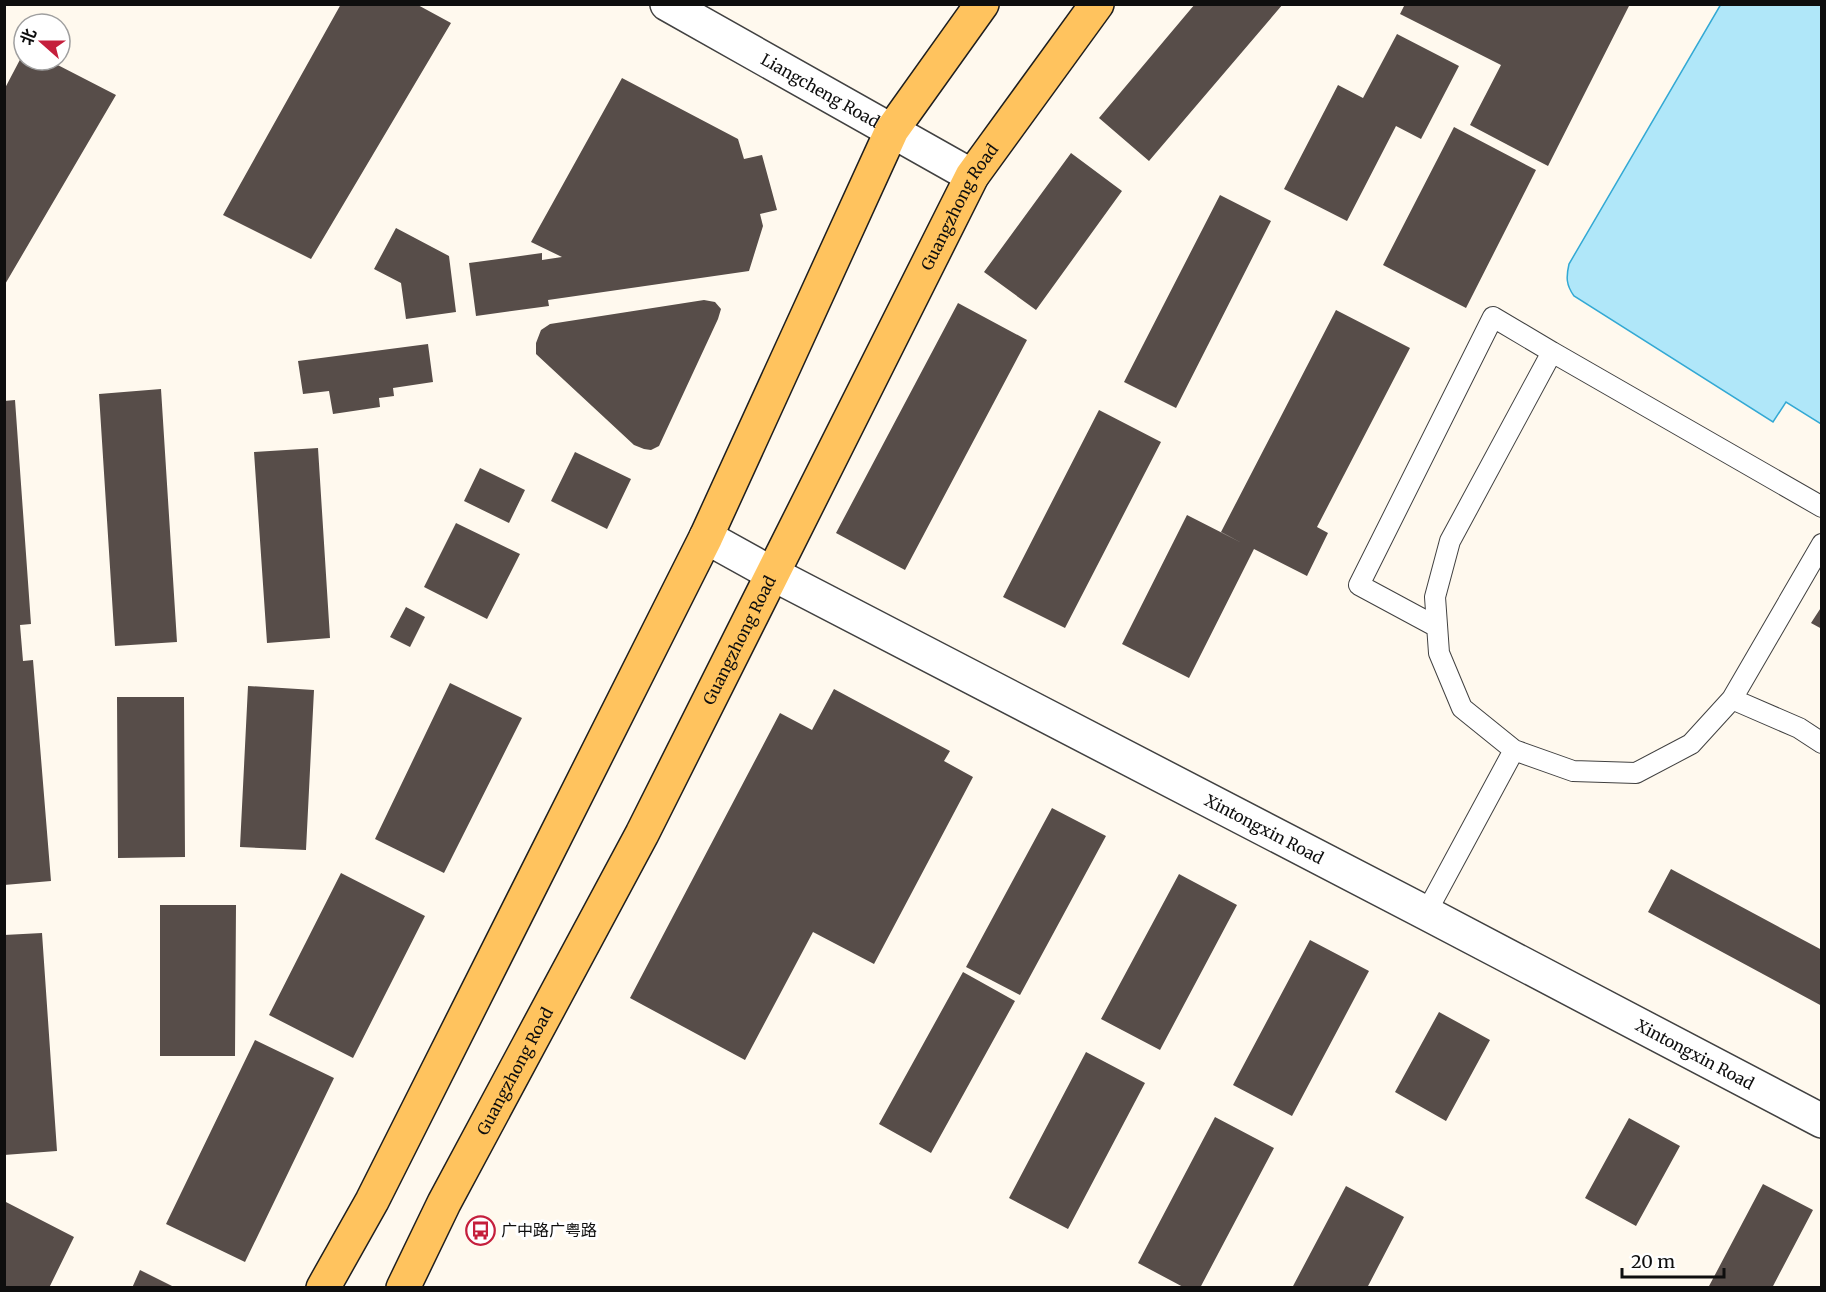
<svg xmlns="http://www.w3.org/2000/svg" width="1826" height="1292" font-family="Merriweather,'Noto Sans SC',serif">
<rect width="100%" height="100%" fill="#fff9ee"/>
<path fill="#b0e7f9" stroke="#33a9d4" stroke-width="1.5" d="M 1721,4 L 1821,5 L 1821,424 L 1786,402 L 1773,422 L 1574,296 C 1566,285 1566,277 1569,264 Z"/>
<path fill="#574d49" d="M 341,4 L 416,4 L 451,23 L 311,259 L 223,215 Z
M 1195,4 L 1283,4 L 1149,161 L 1099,118 Z
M 1405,4 L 1548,4 L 1551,6 L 1552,4 L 1630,4 L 1548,166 L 1470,125 L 1501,65 L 1400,14 Z
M 1397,34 L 1459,66 L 1421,139 L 1396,126 L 1347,221 L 1284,189 L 1338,85 L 1363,98 Z
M 24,52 L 24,60 L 48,60 L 116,95 L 4,286 L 4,90 Z
M 622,78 L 738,139 L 744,159 L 762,155 L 777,210 L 760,214 L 763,226 L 749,271 L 548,300 L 549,306 L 476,316 L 469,263 L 542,253 L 542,260 L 562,257 L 531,242 Z
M 1454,127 L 1536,170 L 1466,308 L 1383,265 Z
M 1071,153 L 1122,191 L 1036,310 L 984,272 Z
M 1220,195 L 1271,221 L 1176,408 L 1124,382 Z
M 396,228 L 449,256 L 456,312 L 406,319 L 401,283 L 374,269 Z
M 704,300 L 715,302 L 721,309 L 718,319 L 659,446 L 651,450 L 644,449 L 634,445 L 536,354 L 536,343 L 541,330 L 550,324 Z
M 958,303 L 1027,340 L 905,570 L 836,533 Z
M 1336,310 L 1410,348 L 1317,527 L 1328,533 L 1307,576 L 1254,549 L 1189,678 L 1122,644 L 1187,515 L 1242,543 L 1221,532 Z
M 428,344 L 433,382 L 393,388 L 394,396 L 379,398 L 380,407 L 333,414 L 329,391 L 303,394 L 298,361 Z
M 161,389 L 177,642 L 115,646 L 99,394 Z
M 15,400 L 31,624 L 20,625 L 23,661 L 33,660 L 51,881 L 4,885 L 4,401 Z
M 1099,410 L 1161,442 L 1065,628 L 1003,597 Z
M 318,448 L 330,638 L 267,643 L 254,452 Z
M 575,452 L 631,479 L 607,529 L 551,501 Z
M 480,468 L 525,490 L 509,523 L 464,501 Z
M 456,523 L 520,554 L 487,619 L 424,587 Z
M 1822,606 L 1822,629 L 1811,623 Z
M 406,607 L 425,617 L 410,647 L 390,637 Z
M 450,683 L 522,718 L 444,873 L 375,839 Z
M 248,686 L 314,690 L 306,850 L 240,847 Z
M 834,689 L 950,751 L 944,761 L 973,777 L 874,964 L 813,932 L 745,1060 L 630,998 L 780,713 L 812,730 Z
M 117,697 L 184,697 L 185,857 L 118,858 Z
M 1052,808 L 1106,836 L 1020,995 L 966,967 Z
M 1671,869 L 1822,950 L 1822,1006 L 1648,912 Z
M 341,873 L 425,916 L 353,1058 L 269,1015 Z
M 1179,874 L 1237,905 L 1160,1050 L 1101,1019 Z
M 160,905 L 236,905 L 235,1056 L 160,1056 Z
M 42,933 L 57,1151 L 4,1155 L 4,935 Z
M 1310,940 L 1369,971 L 1292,1116 L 1233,1085 Z
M 963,972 L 1015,1001 L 931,1153 L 879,1124 Z
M 1439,1012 L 1490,1040 L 1446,1121 L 1395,1092 Z
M 255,1040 L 334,1078 L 245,1262 L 166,1224 Z
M 1086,1052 L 1145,1083 L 1068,1229 L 1009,1198 Z
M 1215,1117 L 1274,1148 L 1200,1288 L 1185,1288 L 1138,1263 Z
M 1629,1118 L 1680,1146 L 1636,1226 L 1585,1198 Z
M 1763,1184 L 1813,1210 L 1772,1288 L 1708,1288 Z
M 1346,1186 L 1404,1217 L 1367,1288 L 1292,1288 Z
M 4,1201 L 74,1237 L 49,1288 L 4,1288 Z
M 140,1270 L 176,1288 L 132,1288 Z"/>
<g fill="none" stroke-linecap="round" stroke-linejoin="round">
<defs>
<path id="service" d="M 1822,507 L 1552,352 L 1450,541 L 1435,597 L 1439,653 L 1462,708 L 1514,750 L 1573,771 L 1636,773 L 1691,744 L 1732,699 L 1822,544
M 1437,627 L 1359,585 L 1493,317 L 1552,352
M 1732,699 L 1799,728 L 1822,743
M 1426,913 L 1514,750"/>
<g id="minor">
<path id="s1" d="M 706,537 L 771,573 L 1426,913 L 1822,1121"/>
</g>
<g id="tertiary">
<path id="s2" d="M 667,4 L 972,176"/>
</g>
<g id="primary">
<path d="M 323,1288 L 372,1201 L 706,537 L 892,130 L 982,4"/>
<path id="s3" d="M 403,1288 L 444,1203 L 642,834 L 972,176 L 1097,4"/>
</g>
</defs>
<use href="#service" stroke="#414141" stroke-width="22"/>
<use href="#minor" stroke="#414141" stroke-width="36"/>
<use href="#tertiary" stroke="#414141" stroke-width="36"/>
<use href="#primary" stroke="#1f1f1f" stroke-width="36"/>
<use href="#service" stroke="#fff" stroke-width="20"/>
<use href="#minor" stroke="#fff" stroke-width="33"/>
<use href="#tertiary" stroke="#fff" stroke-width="33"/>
<use href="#primary" stroke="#ffc35e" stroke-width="33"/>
</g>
<defs>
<symbol id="bus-ring" viewBox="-11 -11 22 22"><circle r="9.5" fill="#fff" stroke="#c51f3c" stroke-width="1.5"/><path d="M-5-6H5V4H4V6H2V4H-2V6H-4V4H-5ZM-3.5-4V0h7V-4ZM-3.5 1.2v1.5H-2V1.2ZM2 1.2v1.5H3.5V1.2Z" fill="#c51f3c"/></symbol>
</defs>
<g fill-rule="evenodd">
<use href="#bus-ring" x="464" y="1214" width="33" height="33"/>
</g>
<g text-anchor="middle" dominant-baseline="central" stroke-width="6" stroke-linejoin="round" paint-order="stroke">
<g font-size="16" fill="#0e0e0e" stroke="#fff">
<text stroke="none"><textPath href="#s2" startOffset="176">Liangcheng Road</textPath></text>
<text stroke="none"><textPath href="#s3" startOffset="1216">Guangzhong Road</textPath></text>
<text stroke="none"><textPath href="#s3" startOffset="730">Guangzhong Road</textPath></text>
<text stroke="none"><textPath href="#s1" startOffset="630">Xintongxin Road</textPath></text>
<text stroke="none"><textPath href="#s1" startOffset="1116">Xintongxin Road</textPath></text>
<text stroke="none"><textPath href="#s3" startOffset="244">Guangzhong Road</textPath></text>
</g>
<g font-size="16" fill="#0e0e0e" stroke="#fff" text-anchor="start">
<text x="501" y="1230">广中路广粤路</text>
</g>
</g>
<rect width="1826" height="1292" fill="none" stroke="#0e0e0e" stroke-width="12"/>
<g transform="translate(42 42) rotate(291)"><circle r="28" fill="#ffffff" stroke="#9f9f9f" stroke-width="1.5"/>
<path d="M0-4.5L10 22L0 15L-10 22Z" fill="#c51f3c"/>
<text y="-9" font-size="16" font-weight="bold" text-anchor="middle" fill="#0e0e0e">北</text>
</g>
<path d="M1622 1268v9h102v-9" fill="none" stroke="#0e0e0e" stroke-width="3"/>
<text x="1631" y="1268" font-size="18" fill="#0e0e0e" stroke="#ffffff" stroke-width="4.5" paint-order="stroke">20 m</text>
</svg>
